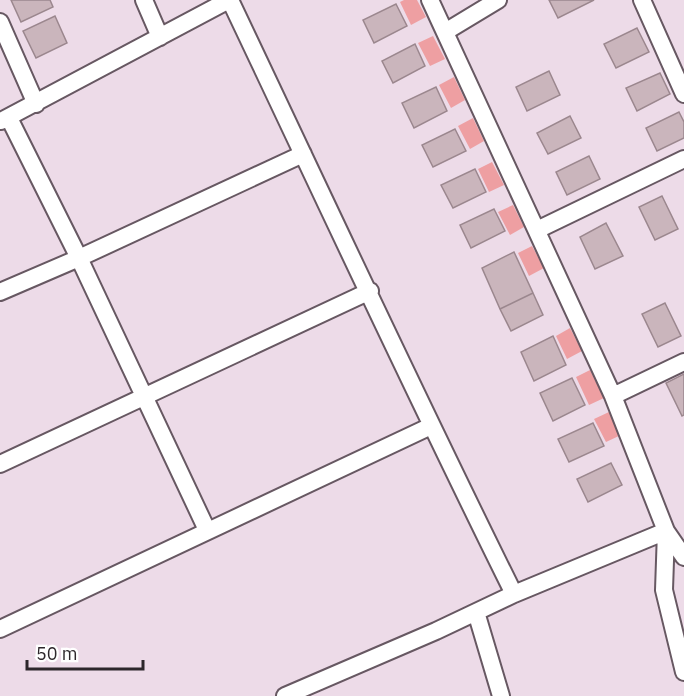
<svg xmlns="http://www.w3.org/2000/svg" width="684" height="696" font-family="'IBM Plex Sans',sans-serif">
<rect width="100%" height="100%" fill="#eddbe8"/>
<path fill="#ee9fa2" d="M 404,0 L 417,0 L 426,17 L 411,25 L 400,2 Z
M 433,36 L 445,59 L 430,66 L 418,43 Z
M 454,77 L 465,100 L 451,108 L 439,85 Z
M 473,118 L 484,141 L 470,149 L 458,126 Z
M 492,162 L 504,185 L 489,192 L 478,169 Z
M 513,205 L 524,227 L 510,235 L 498,212 Z
M 532,246 L 544,268 L 529,276 L 518,253 Z
M 570,328 L 582,351 L 567,359 L 556,336 Z
M 590,370 L 604,398 L 589,405 L 576,377 Z
M 609,412 L 621,435 L 606,442 L 594,419 Z"/>
<path fill="#cab5bc" stroke="#9b878e" stroke-width="1.5" d="M 11,0 L 50,0 L 53,7 L 21,22 Z
M 549,0 L 594,0 L 558,18 Z
M 396,4 L 407,26 L 374,43 L 363,20 Z
M 55,16 L 67,43 L 36,58 L 23,31 Z
M 637,28 L 649,52 L 616,68 L 604,44 Z
M 415,44 L 425,66 L 393,83 L 382,61 Z
M 549,71 L 560,95 L 527,111 L 516,87 Z
M 660,73 L 670,94 L 637,111 L 626,88 Z
M 436,87 L 447,111 L 414,128 L 402,103 Z
M 679,112 L 684,122 L 684,138 L 657,151 L 646,128 Z
M 570,116 L 581,138 L 548,154 L 537,133 Z
M 455,129 L 466,151 L 433,167 L 422,145 Z
M 589,156 L 600,179 L 567,195 L 556,172 Z
M 475,169 L 486,192 L 453,208 L 441,185 Z
M 662,196 L 678,229 L 655,240 L 639,207 Z
M 494,209 L 505,231 L 471,248 L 460,225 Z
M 606,223 L 623,256 L 595,269 L 580,237 Z
M 514,252 L 533,293 L 500,309 L 482,268 Z
M 533,293 L 543,315 L 511,331 L 500,309 Z
M 665,303 L 681,336 L 658,347 L 642,314 Z
M 553,336 L 566,365 L 534,381 L 521,352 Z
M 684,374 L 684,415 L 682,416 L 666,383 Z
M 572,378 L 585,405 L 553,421 L 540,393 Z
M 593,423 L 604,446 L 569,462 L 558,439 Z
M 611,463 L 622,485 L 588,502 L 577,479 Z"/>
<g fill="none" stroke-linecap="round" stroke-linejoin="round">
<defs>
<path id="street" d="M 144,0 L 160,37
M 230,0 C 324,198 416,397 514,594 L 666,531
M 430,0 L 613,396 L 666,531 L 684,557
M 642,0 L 684,94
M 0,22 L 36,104
M 445,32 L 498,0
M 9,118 L 79,258 L 207,530
M 1,121 L 229,0
M 537,230 L 684,159
M 0,292 L 79,258 L 303,154
M 613,396 L 684,362
M 0,464 L 370,291
M 666,531 L 664,590 L 684,672
M 476,612 L 501,696
M 0,629 L 431,426
M 285,696 L 436,631 L 514,594"/>
</defs>
<use href="#street" stroke="#675862" stroke-width="20"/>
<use href="#street" stroke="#fff" stroke-width="16"/>
</g>
<path d="M27 660v9h116v-9" fill="none" stroke="#2d272b" stroke-width="3"/>
<text x="36" y="660" font-size="18" fill="#2d272b" stroke="#ffffff" stroke-width="4.5" paint-order="stroke">50 m</text>
</svg>
